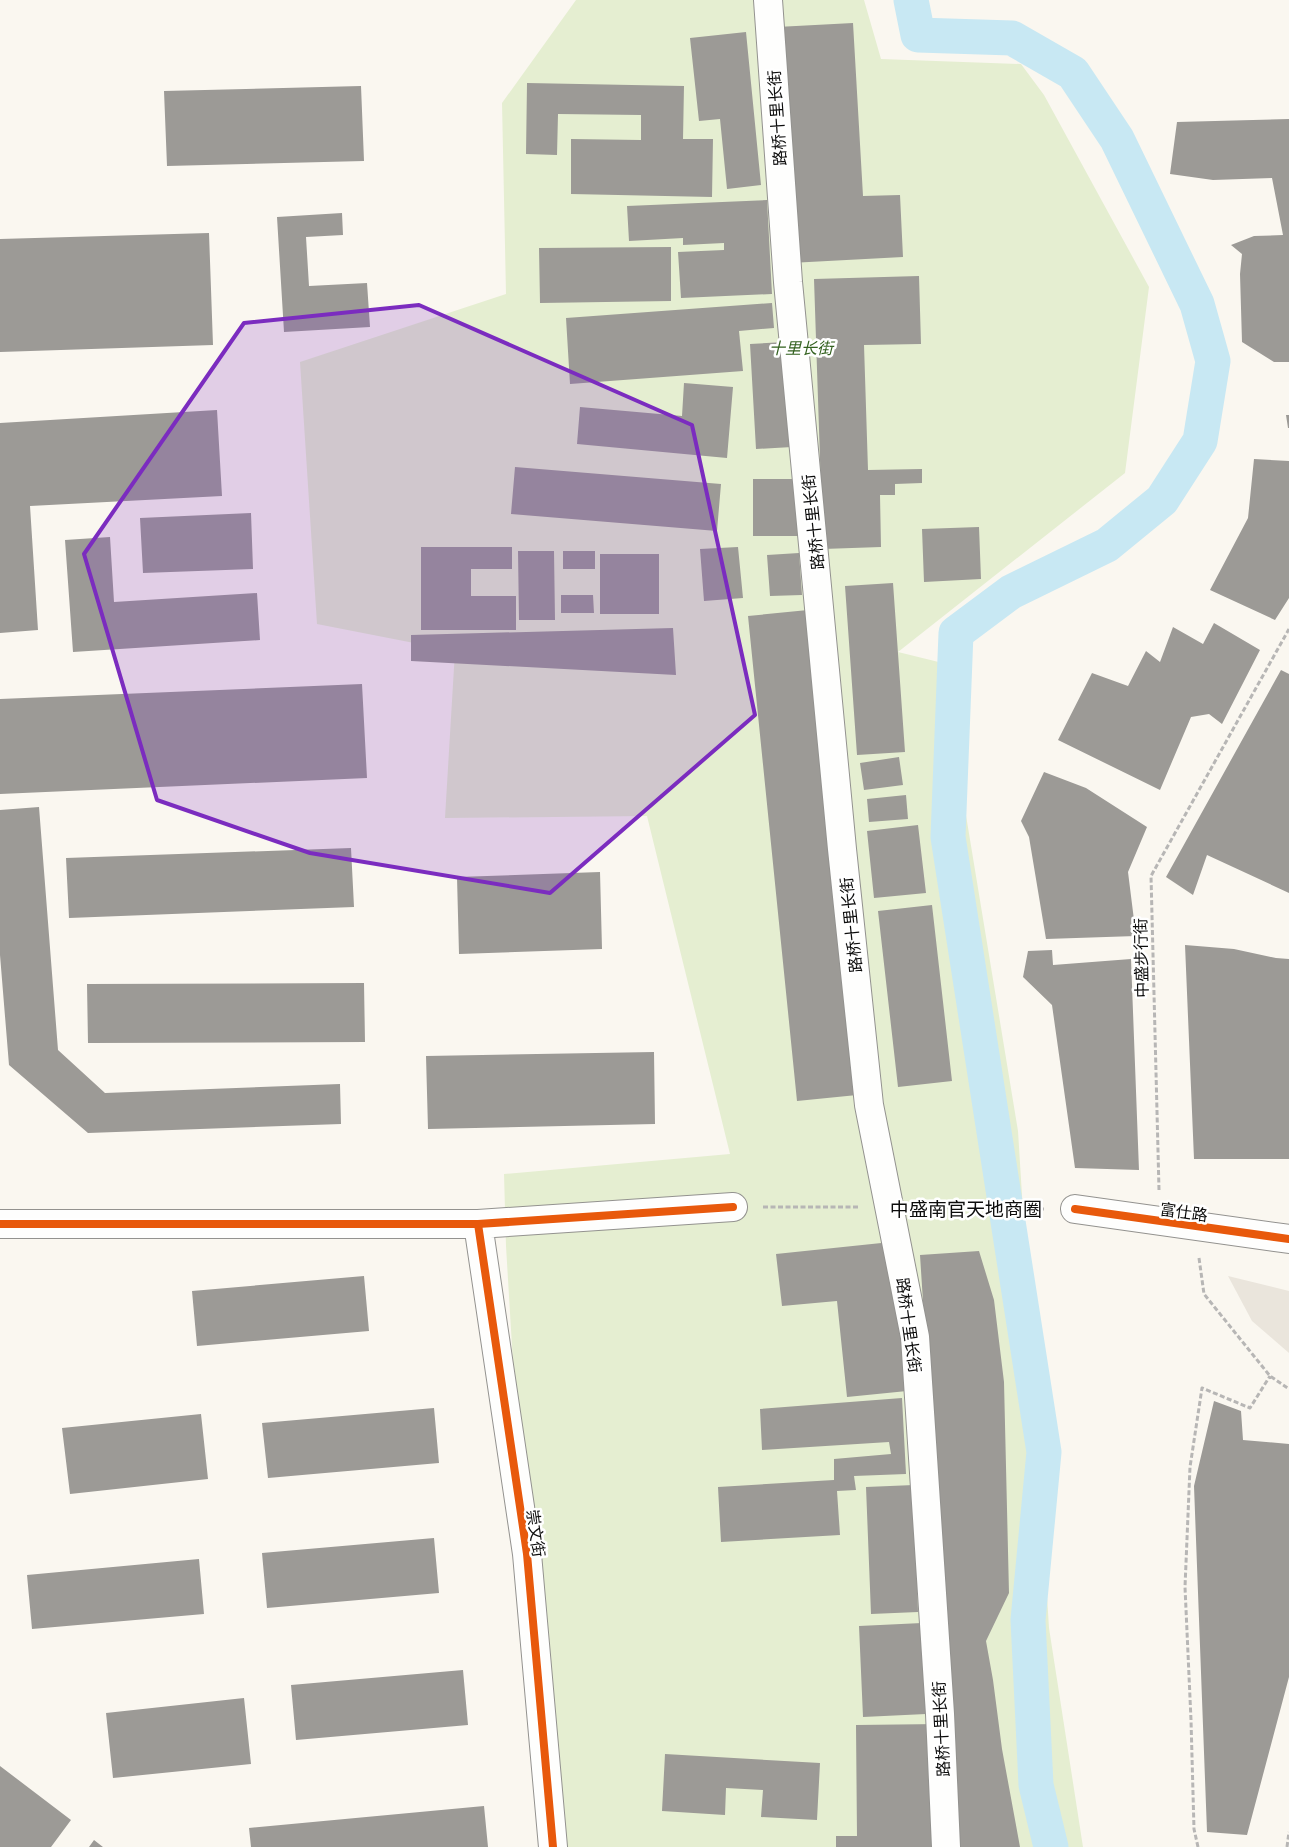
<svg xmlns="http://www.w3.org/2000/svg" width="1289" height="1847" font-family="Literata,'Noto Sans SC',serif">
<rect width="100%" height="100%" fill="#faf7f0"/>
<path fill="#e5eed1" d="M 576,0 L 864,0 L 881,59 L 1021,64 L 1044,95 L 1149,287 L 1125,473 L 898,652 L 971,670 L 961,785 L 1018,1131 L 1049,1628 L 1083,1847 L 542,1847 L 506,1246 L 504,1174 L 730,1154 L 647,816 L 445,818 L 455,651 L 317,624 L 300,362 L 506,294 L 502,103 Z"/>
<path fill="#eae5dc" d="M 1228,1276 L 1289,1291 L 1289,1353 L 1252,1321 Z"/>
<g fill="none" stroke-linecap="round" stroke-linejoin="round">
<path stroke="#c8e8f3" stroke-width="35" d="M 911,0 L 918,35 L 1012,38 L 1073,73 L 1117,139 L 1197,304 L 1213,361 L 1200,441 L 1162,500 L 1107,545 L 1011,592 L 956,633 L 948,837 L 1044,1452 L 1028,1620 L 1036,1785 L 1051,1847"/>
</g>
<path fill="#9c9a96" d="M 853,23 L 863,196 L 900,195 L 903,257 L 790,263 L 777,27 Z
M 746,32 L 761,185 L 727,189 L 720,119 L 699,121 L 690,38 Z
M 527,83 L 684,86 L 683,139 L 713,139 L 712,197 L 571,194 L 571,139 L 641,140 L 641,115 L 558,114 L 557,155 L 526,154 Z
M 361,86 L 364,161 L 167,166 L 164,91 Z
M 1289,119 L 1289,362 L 1274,362 L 1242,342 L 1240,274 L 1242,254 L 1231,245 L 1254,236 L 1283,235 L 1272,178 L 1213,180 L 1170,174 L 1177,122 Z
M 767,200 L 772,294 L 681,298 L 678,252 L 724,250 L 724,243 L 683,245 L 683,238 L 629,241 L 627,206 Z
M 342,213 L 343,235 L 306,237 L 309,286 L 367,283 L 370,327 L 284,332 L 277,217 Z
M 209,233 L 213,345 L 0,352 L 0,239 Z
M 671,247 L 671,301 L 540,303 L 539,248 Z
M 919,276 L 921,344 L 864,345 L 868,470 L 922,469 L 922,483 L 895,484 L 895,495 L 880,495 L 881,547 L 823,549 L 814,279 Z
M 772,303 L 774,328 L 739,331 L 743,371 L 570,384 L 566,318 Z
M 785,342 L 792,447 L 756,449 L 750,344 Z
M 684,383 L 733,387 L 727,458 L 577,444 L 580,407 L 682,416 Z
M 217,410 L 222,496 L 30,506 L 38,630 L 0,633 L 0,423 Z
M 1286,415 L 1289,415 L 1289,428 L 1288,428 Z
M 1254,459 L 1289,461 L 1289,598 L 1275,620 L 1210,590 L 1248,518 Z
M 515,467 L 721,484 L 717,531 L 511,514 Z
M 753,479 L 799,479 L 799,536 L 753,536 Z
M 251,513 L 253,569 L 143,573 L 140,518 Z
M 979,527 L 981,579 L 924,582 L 922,529 Z
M 110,537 L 114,602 L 257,593 L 260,640 L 73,652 L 65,540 Z
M 421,547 L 512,547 L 512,569 L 471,569 L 471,596 L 516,596 L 516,630 L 421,630 Z
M 738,547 L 743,598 L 704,601 L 700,549 Z
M 518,551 L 554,551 L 555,620 L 519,620 Z
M 563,551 L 595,551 L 595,569 L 563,569 Z
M 799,553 L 802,595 L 770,596 L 767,555 Z
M 600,554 L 659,554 L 659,614 L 600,614 Z
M 893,583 L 905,752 L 857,755 L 845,586 Z
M 561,595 L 593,595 L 594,613 L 561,613 Z
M 808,610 L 857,1095 L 797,1101 L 748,616 Z
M 1214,623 L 1260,650 L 1222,724 L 1209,714 L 1191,717 L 1160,790 L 1058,740 L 1092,673 L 1128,686 L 1146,651 L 1160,662 L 1173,627 L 1203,644 Z
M 673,628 L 676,675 L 411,661 L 411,635 Z
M 1281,670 L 1289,674 L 1289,893 L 1207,855 L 1193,895 L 1166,877 Z
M 362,684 L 367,778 L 0,794 L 0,699 Z
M 899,757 L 903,785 L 864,790 L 860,763 Z
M 1044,772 L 1086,788 L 1147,827 L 1128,872 L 1136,936 L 1046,939 L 1029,837 L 1021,821 Z
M 906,795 L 908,819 L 869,822 L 867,799 Z
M 39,807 L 58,1050 L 105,1093 L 340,1084 L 341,1124 L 88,1133 L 9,1065 L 0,955 L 0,810 Z
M 918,825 L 926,893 L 874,898 L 867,831 Z
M 351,848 L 354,907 L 69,918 L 66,858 Z
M 600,872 L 602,949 L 459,954 L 457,877 Z
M 932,905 L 952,1081 L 898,1087 L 878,911 Z
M 1185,945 L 1234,949 L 1276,958 L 1289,959 L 1289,1159 L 1194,1159 Z
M 1052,950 L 1053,965 L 1131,959 L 1139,1170 L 1075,1168 L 1052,1005 L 1023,977 L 1028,951 Z
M 364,983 L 365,1042 L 88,1043 L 87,984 Z
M 654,1052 L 655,1124 L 428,1129 L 426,1056 Z
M 891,1242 L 907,1391 L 847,1397 L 837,1301 L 782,1306 L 776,1254 Z
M 979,1251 L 994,1300 L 1004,1382 L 1009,1593 L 986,1641 L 993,1680 L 1002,1749 L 1020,1847 L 958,1847 L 920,1255 Z
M 364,1276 L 369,1331 L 197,1346 L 192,1291 Z
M 902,1398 L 906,1474 L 854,1476 L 856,1490 L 837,1491 L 840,1535 L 721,1542 L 718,1487 L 834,1480 L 834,1459 L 891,1454 L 889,1442 L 762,1450 L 760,1409 Z
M 1214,1401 L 1241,1411 L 1243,1440 L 1289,1444 L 1289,1677 L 1247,1835 L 1207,1832 L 1194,1486 Z
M 434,1408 L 439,1463 L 268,1478 L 262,1423 Z
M 201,1414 L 208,1479 L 70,1494 L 62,1428 Z
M 914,1485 L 918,1612 L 871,1614 L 866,1487 Z
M 434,1538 L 439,1593 L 267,1608 L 262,1553 Z
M 199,1559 L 204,1614 L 32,1629 L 27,1575 Z
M 922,1623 L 926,1714 L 863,1717 L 859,1626 Z
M 463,1670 L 468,1725 L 296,1740 L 291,1685 Z
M 244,1698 L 251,1764 L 113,1778 L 106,1713 Z
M 940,1724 L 941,1847 L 836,1847 L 836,1836 L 857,1836 L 856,1725 Z
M 665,1754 L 820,1763 L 817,1820 L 761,1817 L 763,1790 L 726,1788 L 725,1815 L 662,1811 Z
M 0,1766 L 71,1820 L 51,1847 L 0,1847 Z
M 484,1806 L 488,1847 L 251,1847 L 249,1828 Z
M 94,1840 L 103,1847 L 89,1847 Z"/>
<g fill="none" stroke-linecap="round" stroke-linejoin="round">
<defs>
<path id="minor" d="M 768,0 L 788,282 L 842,849 L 869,1105 L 915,1337 L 940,1714 L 946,1847
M 1075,1209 L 1289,1239
M 0,1224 L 478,1224 L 733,1207
M 478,1224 L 527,1554 L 553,1847"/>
</defs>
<use href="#minor" stroke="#93928f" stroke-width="30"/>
<path stroke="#b7b6b5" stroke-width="3" stroke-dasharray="5 2.5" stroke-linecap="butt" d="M 1159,1190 L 1151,876 L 1289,629
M 763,1207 L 859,1207
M 920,1207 L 1044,1209
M 1199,1258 L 1204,1294 L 1270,1376 L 1289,1389
M 1198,1847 L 1194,1829 L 1191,1720 L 1185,1587 L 1190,1467 L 1202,1388 L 1250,1408 L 1270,1376
M 1287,1847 L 1289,1832"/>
<use href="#minor" stroke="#fefefd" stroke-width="28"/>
<defs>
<path id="cycleway" d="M 1075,1209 L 1289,1239
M 0,1224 L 478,1224 L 733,1207
M 478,1224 L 527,1554 L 553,1847"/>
</defs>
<use href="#cycleway" stroke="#fff" stroke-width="11"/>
<use href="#cycleway" stroke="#e8590c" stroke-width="8"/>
</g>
<path fill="#7b2cbf" fill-opacity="0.2" stroke="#7b2cbf" stroke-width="4" stroke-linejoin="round" d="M 419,305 L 692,425 L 755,715 L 550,893 L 310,853 L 157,800 L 84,554 L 244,323 Z"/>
<g text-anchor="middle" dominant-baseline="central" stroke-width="5" stroke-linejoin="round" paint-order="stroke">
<g font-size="16" fill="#0c0c0c" stroke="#fff">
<text transform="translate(776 118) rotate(-94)">路桥十里长街</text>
<text transform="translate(812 522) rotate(-96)">路桥十里长街</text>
<text transform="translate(850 925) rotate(-96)">路桥十里长街</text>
<text transform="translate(1140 958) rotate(-91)">中盛步行街</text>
<text transform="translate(1184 1211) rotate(8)">富仕路</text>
<text transform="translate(910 1325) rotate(82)">路桥十里长街</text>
<text transform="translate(537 1533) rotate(82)">崇文街</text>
<text transform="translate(940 1729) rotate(-93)">路桥十里长街</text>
</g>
<g font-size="16" font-style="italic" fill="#33611f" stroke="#fff">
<text x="801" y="347">十里长街</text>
</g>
<g font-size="19" fill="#0c0c0c" stroke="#fff">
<text x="966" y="1208">中盛南官天地商圈</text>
</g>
</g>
</svg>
